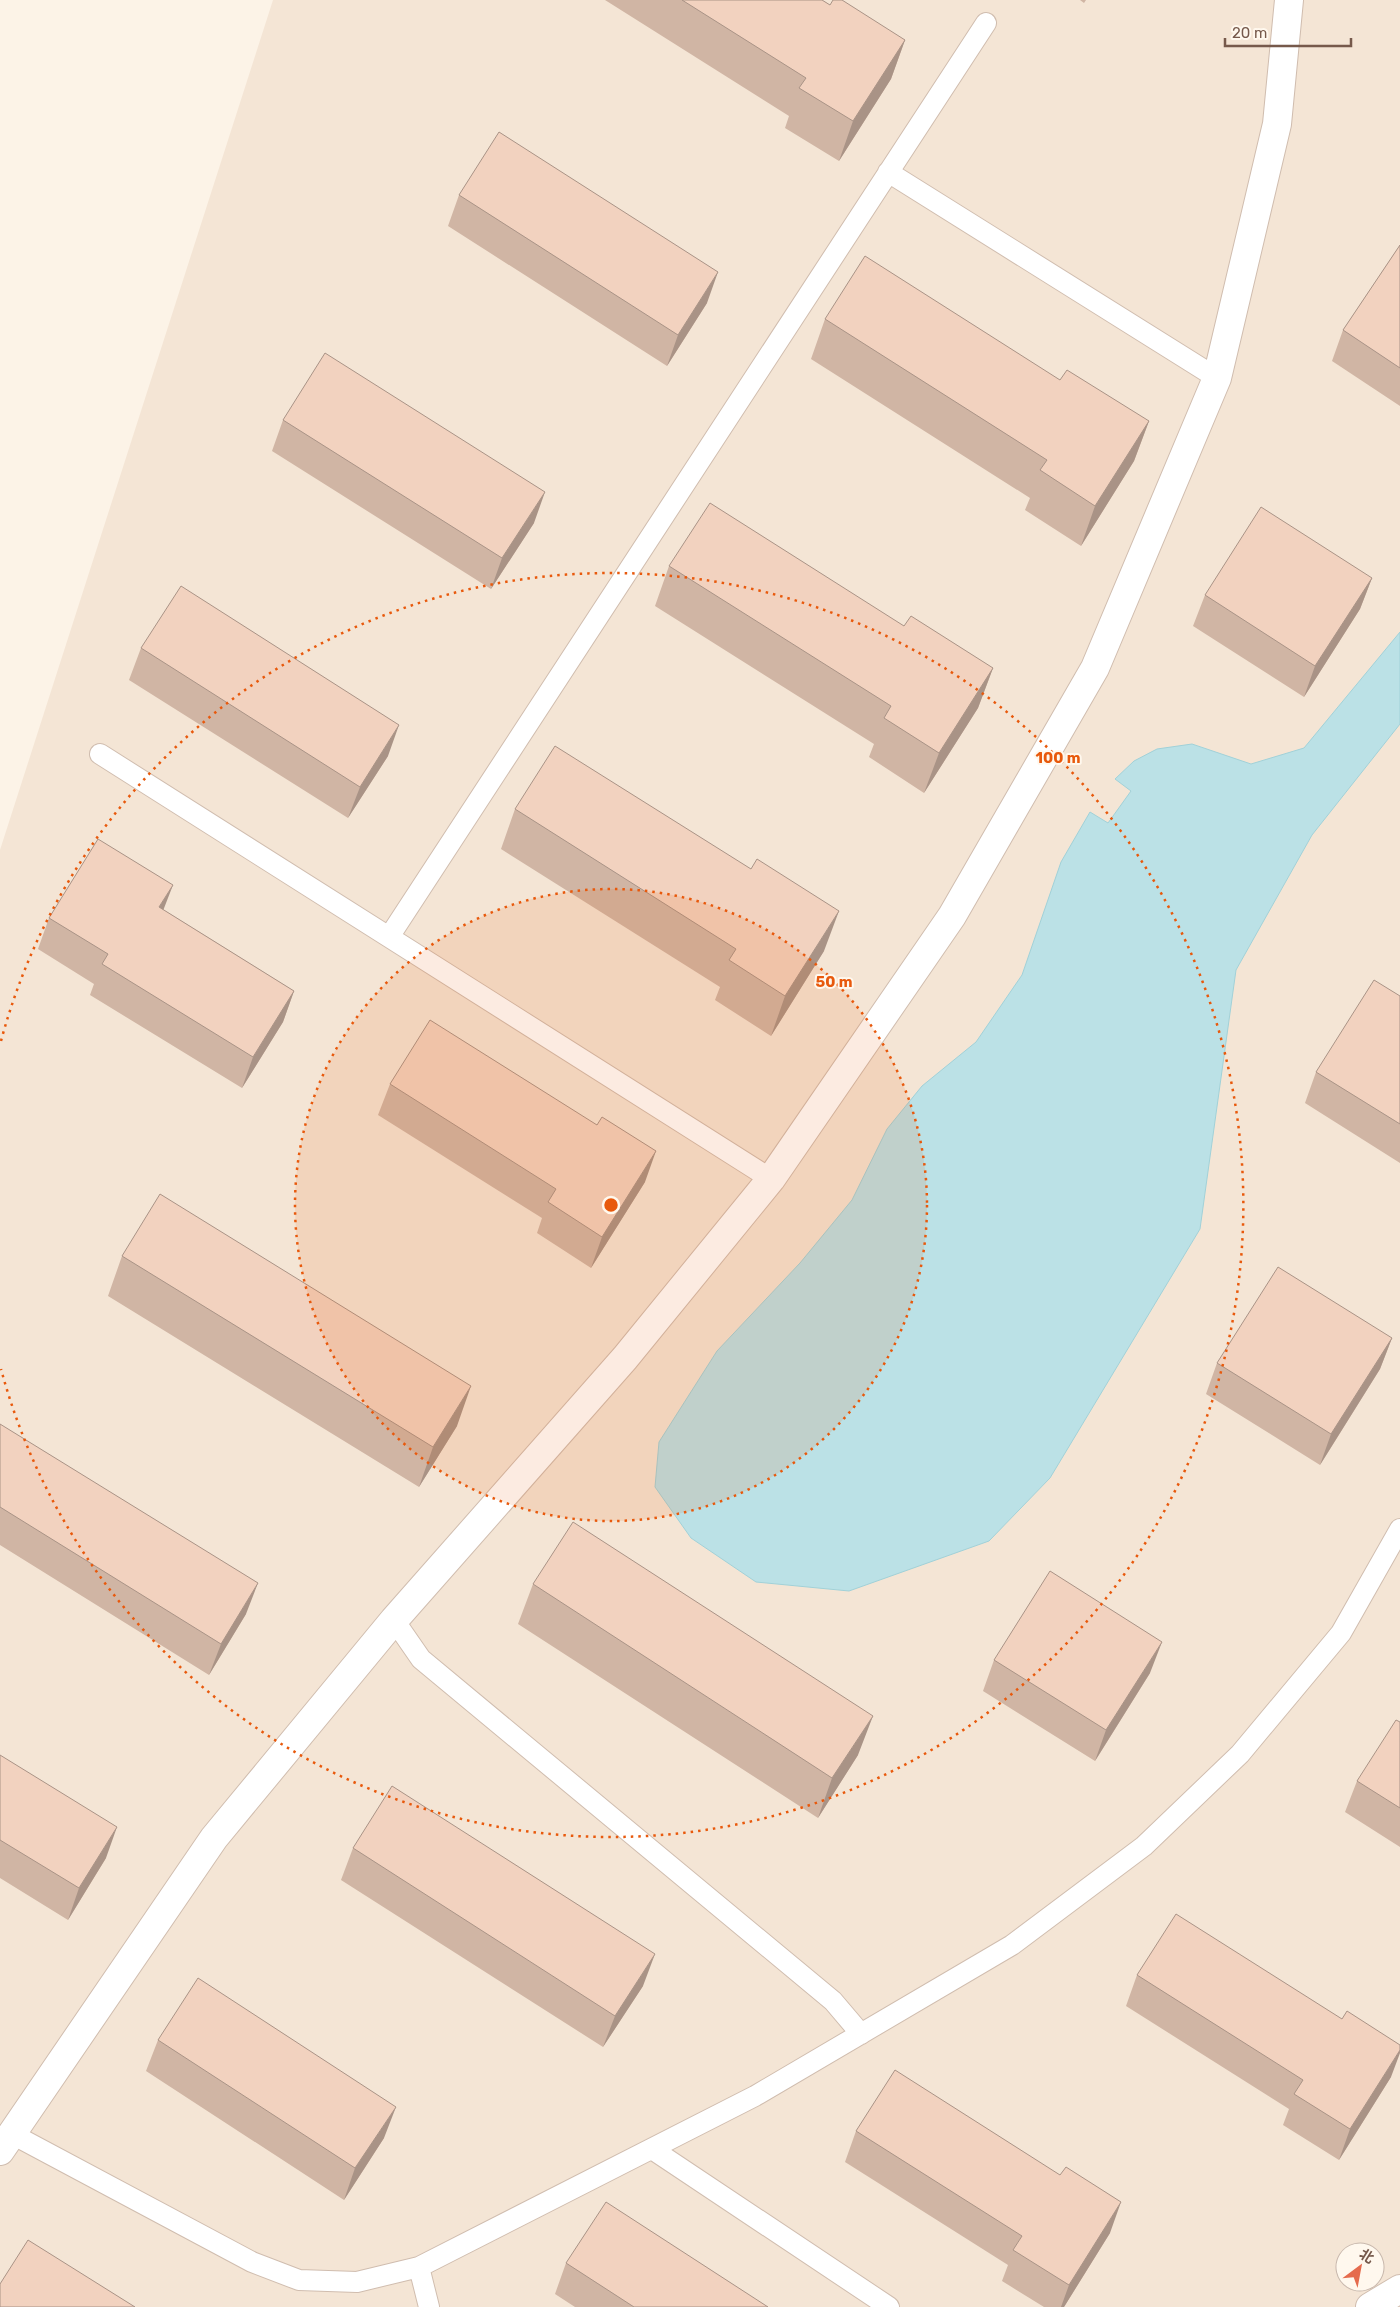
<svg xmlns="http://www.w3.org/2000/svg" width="1400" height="2307" font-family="Rubik,'Noto Sans SC',sans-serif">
<rect width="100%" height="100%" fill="#fcf3e7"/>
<path fill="#f4e5d5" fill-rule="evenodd" d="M 273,0 L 1400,0 L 1400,2307 L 0,2307 L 0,850 ZM 1345,2252 L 1375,2252 L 1375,2282 L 1345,2282 Z"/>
<path fill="#bbe1e6" stroke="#a1d1d8" d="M 1400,632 L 1400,724 L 1312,835 L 1236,970 L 1200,1229 L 1050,1478 L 989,1541 L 849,1591 L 756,1582 L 691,1538 L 655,1487 L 659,1442 L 717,1351 L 800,1263 L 852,1200 L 887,1129 L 922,1086 L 976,1042 L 1022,975 L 1061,862 L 1090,812 L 1108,823 L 1131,791 L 1115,779 L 1134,761 L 1157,749 L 1192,744 L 1251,764 L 1304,748 Z"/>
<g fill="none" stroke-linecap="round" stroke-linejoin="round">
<defs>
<path id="lane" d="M 888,172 L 1217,378
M 100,754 L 771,1179
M 389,937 L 986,23
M 394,1620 L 421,1659 L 833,2001 L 861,2034
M 12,2134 L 252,2262 L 299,2280 L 357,2282 L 419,2267 L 755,2096 L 1012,1945 L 1144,1846 L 1240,1754 L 1341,1633 L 1400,1529
M 652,2149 L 889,2307
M 419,2267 L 429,2307"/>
<path id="street" d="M 0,2151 L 214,1838 L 394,1620 L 625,1358 L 771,1179 L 952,916 L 1095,668 L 1217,378 L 1277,124 L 1289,0
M 1370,2307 L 1400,2289"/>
</defs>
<use href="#lane" stroke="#d0bdaf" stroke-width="22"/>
<use href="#street" stroke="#d0bdaf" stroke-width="30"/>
<use href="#lane" stroke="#fff" stroke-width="20"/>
<use href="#street" stroke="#fff" stroke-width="28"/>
</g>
<path fill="#d0b5a4" d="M 605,0 L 822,0 L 830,5 L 905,40 L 891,79 L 839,161 L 785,128 L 789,116 Z
M 1080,0 L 1086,0 L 1084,3 Z
M 459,195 L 707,303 L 667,366 L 448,226 Z
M 1400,245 L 1400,406 L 1332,361 L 1343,330 Z
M 825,319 L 1060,380 L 1149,421 L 1134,461 L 1081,546 L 1025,510 L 1030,498 L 811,359 Z
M 283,420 L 534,523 L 491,589 L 272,451 Z
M 669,566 L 904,626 L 993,668 L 978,708 L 924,793 L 869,757 L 874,744 L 655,606 Z
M 1372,578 L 1360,609 L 1304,697 L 1193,626 L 1205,595 Z
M 141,648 L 388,756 L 348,818 L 129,680 Z
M 515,809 L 824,951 L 771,1036 L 715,1000 L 720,987 L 501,849 Z
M 164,910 L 294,991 L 283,1022 L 242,1088 L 90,995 L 94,984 L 38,949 L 49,918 Z
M 1400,996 L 1400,1163 L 1305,1103 L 1316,1072 Z
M 390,1084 L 645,1182 L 591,1268 L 537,1233 L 542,1218 L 378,1115 Z
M 122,1256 L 457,1426 L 419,1487 L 108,1296 Z
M 1392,1338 L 1380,1369 L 1320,1465 L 1206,1394 L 1217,1363 Z
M 0,1424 L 246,1614 L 209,1675 L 0,1545 Z
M 533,1584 L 858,1755 L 818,1818 L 518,1624 Z
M 994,1660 L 1150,1673 L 1095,1761 L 983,1691 Z
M 1400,1722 L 1400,1847 L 1345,1812 L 1357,1781 Z
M 0,1755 L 106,1858 L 68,1920 L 0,1878 Z
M 353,1848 L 643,1986 L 603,2047 L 341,1880 Z
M 1137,1975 L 1391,2077 L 1339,2160 L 1283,2125 L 1289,2109 L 1126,2006 Z
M 158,2040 L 384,2138 L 344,2200 L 146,2071 Z
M 856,2131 L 1060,2175 L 1110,2233 L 1064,2307 L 1044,2307 L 1002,2281 L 1008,2265 L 845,2162 Z
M 566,2263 L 768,2307 L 575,2307 L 555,2294 Z"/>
<path fill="#a99386" d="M 905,40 L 891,79 L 839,161 L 853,121 Z
M 718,272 L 707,303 L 667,366 L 678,335 Z
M 1149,421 L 1134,461 L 1081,546 L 1095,506 Z
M 545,492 L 534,523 L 491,589 L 502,558 Z
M 1372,578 L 1360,609 L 1304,697 L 1315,666 Z
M 993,668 L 978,708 L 924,793 L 939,753 Z
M 399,725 L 388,756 L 348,818 L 360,787 Z
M 173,885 L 161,916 L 159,907 Z
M 839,911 L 824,951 L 771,1036 L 785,996 Z
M 294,991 L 283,1022 L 242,1088 L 253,1057 Z
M 656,1151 L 645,1182 L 591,1268 L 602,1237 Z
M 1392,1338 L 1380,1369 L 1320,1465 L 1331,1434 Z
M 471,1386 L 457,1426 L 419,1487 L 433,1447 Z
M 258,1583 L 246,1614 L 209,1675 L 221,1644 Z
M 1162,1642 L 1150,1673 L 1095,1761 L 1106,1730 Z
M 873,1716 L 858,1755 L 818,1818 L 832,1778 Z
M 117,1827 L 106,1858 L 68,1920 L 79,1888 Z
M 655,1954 L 643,1986 L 603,2047 L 615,2016 Z
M 1400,2050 L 1400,2053 L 1391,2077 L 1339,2160 L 1350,2129 Z
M 396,2107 L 384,2138 L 344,2200 L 355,2168 Z
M 1121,2202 L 1110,2233 L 1064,2307 L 1061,2307 L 1069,2285 Z"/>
<path fill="#f2d2bf" stroke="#a99386" d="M 682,0 L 822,0 L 830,5 L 833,0 L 842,0 L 905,40 L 853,121 L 799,88 L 806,78 Z
M 499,132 L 718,272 L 678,335 L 459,195 Z
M 1400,245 L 1400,368 L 1343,330 Z
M 865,256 L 1060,380 L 1067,370 L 1149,421 L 1095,506 L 1040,470 L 1047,460 L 825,319 Z
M 325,353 L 545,492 L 502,558 L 283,420 Z
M 710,503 L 904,626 L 911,616 L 993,668 L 939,753 L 884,718 L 891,706 L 669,566 Z
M 1261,507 L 1372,578 L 1315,666 L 1205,595 Z
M 181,586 L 399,725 L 360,787 L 141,648 Z
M 555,746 L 751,869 L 757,859 L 839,911 L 785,996 L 729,960 L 736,949 L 515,809 Z
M 98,839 L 173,885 L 159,907 L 294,991 L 253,1057 L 102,964 L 108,954 L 49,918 Z
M 1374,980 L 1400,996 L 1400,1124 L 1316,1072 Z
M 430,1020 L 597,1125 L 602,1117 L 656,1151 L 602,1237 L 548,1202 L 556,1189 L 390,1084 Z
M 160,1194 L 471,1386 L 433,1447 L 122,1256 Z
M 1278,1267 L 1392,1338 L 1331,1434 L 1217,1363 Z
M 0,1424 L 258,1583 L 221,1644 L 0,1507 Z
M 573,1522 L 873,1716 L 832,1778 L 533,1584 Z
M 1050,1571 L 1162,1642 L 1106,1730 L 994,1660 Z
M 1396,1720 L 1400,1722 L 1400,1808 L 1357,1781 Z
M 0,1755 L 117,1827 L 79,1888 L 0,1840 Z
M 392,1786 L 655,1954 L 615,2016 L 353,1848 Z
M 1176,1914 L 1342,2019 L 1347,2011 L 1400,2045 L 1400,2050 L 1350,2129 L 1294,2094 L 1303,2080 L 1137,1975 Z
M 198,1978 L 396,2107 L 355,2168 L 158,2040 Z
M 895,2070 L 1060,2175 L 1066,2167 L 1121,2202 L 1069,2285 L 1013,2250 L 1022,2236 L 856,2131 Z
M 606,2202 L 768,2307 L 634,2307 L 566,2263 Z
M 28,2240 L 135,2307 L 0,2307 L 0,2284 Z"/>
<circle cx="611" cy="1205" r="316" fill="#e8590c" fill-opacity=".12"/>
<g fill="none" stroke="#e8590c" stroke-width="2.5" stroke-dasharray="2.5 5">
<circle cx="611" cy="1205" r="316"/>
<path d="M1 1041A632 632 0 1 1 1 1369"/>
</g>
<circle cx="611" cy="1205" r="8" fill="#e8590c" stroke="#fff8ee" stroke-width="2.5"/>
<g font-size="15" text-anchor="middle" font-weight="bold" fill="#e8590c" stroke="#fff8ee" stroke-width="4" stroke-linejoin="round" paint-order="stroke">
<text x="1058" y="763">100 m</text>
<text x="834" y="987">50 m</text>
</g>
<g transform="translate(1360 2267) rotate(32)"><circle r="24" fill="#fff8ee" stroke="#c8b8ad"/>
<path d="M0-4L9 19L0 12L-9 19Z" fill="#e56b4d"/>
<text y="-8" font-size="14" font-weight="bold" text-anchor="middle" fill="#76594b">北</text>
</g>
<path d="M1225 38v8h126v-8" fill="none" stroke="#76594b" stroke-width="2.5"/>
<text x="1232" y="38" font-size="15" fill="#76594b" stroke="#fff8ee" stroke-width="4" paint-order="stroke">20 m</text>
</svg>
